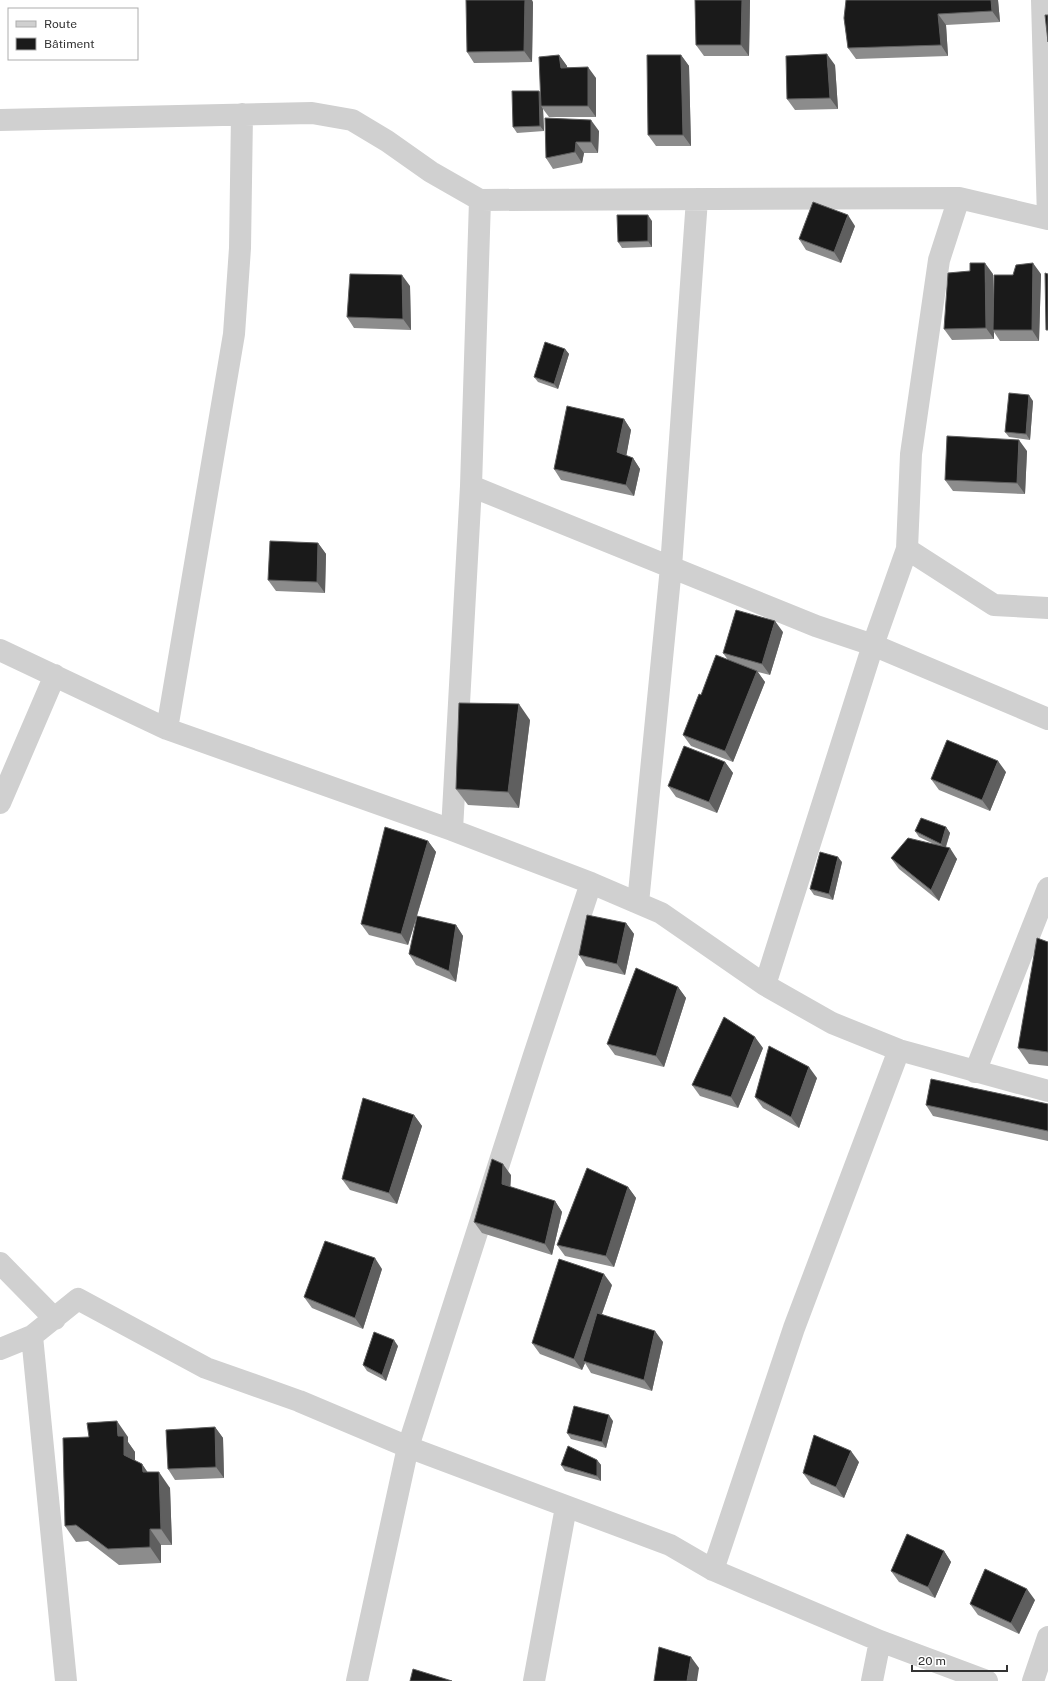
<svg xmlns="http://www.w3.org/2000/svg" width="1048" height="1681" font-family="'Public Sans',sans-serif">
<rect width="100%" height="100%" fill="#fff"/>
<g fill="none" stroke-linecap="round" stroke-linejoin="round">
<path stroke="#d0d0d0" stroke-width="22" d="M 1042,0 L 1048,219
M 0,120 L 312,113 L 352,120 L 387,141 L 431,172 L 480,200 L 959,198 L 1048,219
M 471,486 L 816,626 L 873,645 L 1048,719
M 907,549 L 994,605 L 1048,608
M 0,650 L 167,729 L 452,830 L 591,883 L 661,913 L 765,985 L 832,1023 L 899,1050 L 1048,1091
M 167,729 L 234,334 L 240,248 L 242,114
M 0,803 L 55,675
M 452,830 L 471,486 L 480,200
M 638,903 L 671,567 L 697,199
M 765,985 L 873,645 L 907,549 L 911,454 L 939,260 L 959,198
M 975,1072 L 1048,888
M 0,1263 L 55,1319
M 32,1336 L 66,1681
M 0,1349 L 32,1336 L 78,1299 L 206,1368 L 299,1401 L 408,1447 L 670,1545 L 713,1570 L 880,1641 L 987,1681
M 713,1570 L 794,1328 L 899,1050
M 357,1681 L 408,1447 L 534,1055 L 591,883
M 534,1681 L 566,1507
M 872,1681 L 880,1641
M 1033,1681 L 1048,1637"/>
</g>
<path fill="#8c8c8c" d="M 695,0 L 750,0 L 749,56 L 704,56 L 696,45 Z
M 998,0 L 1000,22 L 946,25 L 948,56 L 856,59 L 848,48 L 844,18 Z
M 533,2 L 532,62 L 474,63 L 467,52 Z
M 559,55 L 567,66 L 567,67 L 596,78 L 596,117 L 549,117 L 543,109 L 544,131 L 517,133 L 513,127 L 539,91 L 541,93 Z
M 681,55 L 689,66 L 691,146 L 656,146 L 648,135 Z
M 835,65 L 838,109 L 795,110 L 787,99 Z
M 599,131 L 598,153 L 584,153 L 582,163 L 553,169 L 546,158 Z
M 652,221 L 652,247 L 622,248 L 618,242 Z
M 855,226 L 841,263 L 806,250 L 799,239 Z
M 993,274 L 993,307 L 1013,275 L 1041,274 L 1039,341 L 1000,341 L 994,332 L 994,339 L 952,340 L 944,329 Z
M 410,286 L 411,330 L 354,328 L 347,317 Z
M 565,349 L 569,354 L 558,389 L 538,382 L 534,377 Z
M 1033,401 L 1030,440 L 1009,437 L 1005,432 Z
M 624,419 L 631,430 L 626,456 L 633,458 L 640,469 L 634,496 L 561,480 L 554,469 Z
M 1027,451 L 1025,494 L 953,491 L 945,480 Z
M 318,543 L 326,554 L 325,593 L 276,591 L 268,580 Z
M 783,632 L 770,675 L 758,672 L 765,682 L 733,762 L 691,746 L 683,735 L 701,695 L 728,660 L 723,653 Z
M 530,720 L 519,808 L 468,805 L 456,789 Z
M 725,762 L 733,773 L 717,813 L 676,797 L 668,786 Z
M 1006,772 L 990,811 L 939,790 L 931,779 Z
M 946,827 L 950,833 L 946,847 L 957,859 L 939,901 L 899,869 L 891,858 L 934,844 L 919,837 L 915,831 Z
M 428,841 L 436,852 L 417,916 L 456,925 L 463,936 L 456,982 L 416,965 L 409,954 L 417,917 L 408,945 L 369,935 L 361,924 Z
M 842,862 L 833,900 L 814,895 L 810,889 Z
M 626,923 L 634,934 L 625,975 L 586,966 L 579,955 Z
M 1048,942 L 1048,1066 L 1029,1064 L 1018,1048 Z
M 678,987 L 686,998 L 664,1067 L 615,1055 L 607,1044 Z
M 763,1048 L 738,1108 L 700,1096 L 692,1085 Z
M 817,1078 L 799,1128 L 763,1108 L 755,1097 Z
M 1048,1104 L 1048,1141 L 933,1116 L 926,1105 Z
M 414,1115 L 422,1126 L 397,1204 L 350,1190 L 342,1179 Z
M 511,1175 L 510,1187 L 555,1201 L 562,1212 L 552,1255 L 482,1233 L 474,1222 Z
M 628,1187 L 636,1198 L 614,1267 L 565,1256 L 557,1245 Z
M 382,1269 L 363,1329 L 312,1308 L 304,1297 Z
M 612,1285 L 602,1314 L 663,1342 L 652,1391 L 591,1373 L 585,1363 L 582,1370 L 540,1354 L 532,1343 Z
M 398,1346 L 386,1381 L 367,1371 L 363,1365 Z
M 613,1421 L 606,1448 L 571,1439 L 567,1433 Z
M 215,1427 L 223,1438 L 224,1478 L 175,1480 L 168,1469 Z
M 128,1437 L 128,1442 L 135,1452 L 135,1461 L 142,1464 L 147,1472 L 170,1488 L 172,1545 L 161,1545 L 161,1563 L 119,1565 L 88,1541 L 76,1542 L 65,1526 Z
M 597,1460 L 601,1465 L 601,1481 L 565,1471 L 561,1465 Z
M 859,1462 L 844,1498 L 811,1484 L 803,1473 Z
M 944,1551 L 951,1562 L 935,1598 L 899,1582 L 891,1571 Z
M 1035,1600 L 1019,1634 L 978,1615 L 970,1604 Z"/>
<path fill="#5f5f5f" d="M 525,0 L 532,0 L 533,2 L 532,62 L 524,51 Z
M 742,0 L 750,0 L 749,56 L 741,45 Z
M 991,0 L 998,0 L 1000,22 L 992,11 Z
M 938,14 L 946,25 L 948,56 L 941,45 Z
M 827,54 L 835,65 L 838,109 L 830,98 Z
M 559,55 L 567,66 L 568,79 L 561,68 Z
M 681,55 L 689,66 L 691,146 L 683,135 Z
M 588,67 L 596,78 L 596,117 L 588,106 Z
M 539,91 L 543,97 L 541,106 L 543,109 L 544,131 L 540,126 Z
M 591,120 L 599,131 L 598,153 L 591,142 Z
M 576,142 L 584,153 L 582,163 L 575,152 Z
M 648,215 L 652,221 L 652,247 L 648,241 Z
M 848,215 L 855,226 L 841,263 L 834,252 Z
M 985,263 L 993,274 L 994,330 L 993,330 L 994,332 L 994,339 L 986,328 Z
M 1033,263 L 1041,274 L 1039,341 L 1032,330 Z
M 402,275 L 410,286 L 411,330 L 403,319 Z
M 565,349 L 569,354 L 558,389 L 554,384 Z
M 1029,395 L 1033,401 L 1030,440 L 1026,434 Z
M 624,419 L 631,430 L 625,463 L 617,452 Z
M 1019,440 L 1027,451 L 1025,494 L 1017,483 Z
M 633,458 L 640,469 L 634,496 L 626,485 Z
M 318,543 L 326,554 L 325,593 L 317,582 Z
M 775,621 L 783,632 L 770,675 L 762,664 Z
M 757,671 L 765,682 L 733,762 L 725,751 Z
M 519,704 L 530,720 L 519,808 L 508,792 Z
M 998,761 L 1006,772 L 990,811 L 982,800 Z
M 725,762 L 733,773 L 717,813 L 709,802 Z
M 946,827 L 950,833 L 945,849 L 941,844 Z
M 428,841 L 436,852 L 408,945 L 401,934 Z
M 950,848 L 957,859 L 939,901 L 931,890 Z
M 838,857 L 842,862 L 833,900 L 829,894 Z
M 626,923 L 634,934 L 625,975 L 617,964 Z
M 456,925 L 463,936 L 456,982 L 449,971 Z
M 678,987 L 686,998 L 664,1067 L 656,1056 Z
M 755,1037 L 763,1048 L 738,1108 L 731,1097 Z
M 809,1067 L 817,1078 L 799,1128 L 791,1117 Z
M 414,1115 L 422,1126 L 397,1204 L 389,1193 Z
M 503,1164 L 511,1175 L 510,1195 L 502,1184 Z
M 628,1187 L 636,1198 L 614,1267 L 606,1256 Z
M 555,1201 L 562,1212 L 552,1255 L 545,1244 Z
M 375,1258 L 382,1269 L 363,1329 L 355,1318 Z
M 604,1274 L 612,1285 L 585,1362 L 583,1361 L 585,1363 L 582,1370 L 574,1359 Z
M 655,1331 L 663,1342 L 652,1391 L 644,1380 Z
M 394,1340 L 398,1346 L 386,1381 L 382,1375 Z
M 609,1415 L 613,1421 L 606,1448 L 602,1442 Z
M 117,1421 L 128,1437 L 128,1442 L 135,1452 L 135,1471 L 124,1455 L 118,1436 Z
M 215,1427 L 223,1438 L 224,1478 L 216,1467 Z
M 851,1451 L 859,1462 L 844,1498 L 836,1487 Z
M 597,1460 L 601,1465 L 601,1481 L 597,1476 Z
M 142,1464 L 153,1480 L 143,1472 Z
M 159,1472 L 170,1488 L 172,1545 L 161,1529 Z
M 150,1529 L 161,1545 L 161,1563 L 150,1547 Z
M 944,1551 L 951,1562 L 935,1598 L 928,1587 Z
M 1027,1589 L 1035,1600 L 1019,1634 L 1011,1623 Z
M 691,1657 L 699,1668 L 697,1681 L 687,1681 Z"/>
<path fill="#1a1a1a" stroke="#5f5f5f" d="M 466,0 L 525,0 L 524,51 L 467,52 Z
M 695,0 L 742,0 L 741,45 L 696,45 Z
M 846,0 L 991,0 L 992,11 L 938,14 L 941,45 L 848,48 L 844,18 Z
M 1045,15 L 1048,15 L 1048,42 Z
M 827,54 L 830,98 L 787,99 L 786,56 Z
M 559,55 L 561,68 L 588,67 L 588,106 L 541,106 L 539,57 Z
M 647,55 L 681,55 L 683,135 L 648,135 Z
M 512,91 L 539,91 L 540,126 L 513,127 Z
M 545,118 L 591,120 L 591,142 L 576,142 L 575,152 L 546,158 Z
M 813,202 L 848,215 L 834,252 L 799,239 Z
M 617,215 L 648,215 L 648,241 L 618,242 Z
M 970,263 L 985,263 L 986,328 L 944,329 L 948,273 L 970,271 Z
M 1033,263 L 1032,330 L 993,330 L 994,275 L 1013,275 L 1016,265 Z
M 1045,273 L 1048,274 L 1048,330 L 1046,330 Z
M 350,274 L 402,275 L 403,319 L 347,317 Z
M 545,342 L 565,349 L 554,384 L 534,377 Z
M 1009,393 L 1029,395 L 1026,434 L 1005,432 Z
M 567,406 L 624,419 L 617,452 L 633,458 L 626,485 L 554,469 Z
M 947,436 L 1019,440 L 1017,483 L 945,480 Z
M 270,541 L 318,543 L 317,582 L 268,580 Z
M 736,610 L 775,621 L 762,664 L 723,653 Z
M 716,655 L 757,671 L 725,751 L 683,735 L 699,694 L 701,695 Z
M 459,703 L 519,704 L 508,792 L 456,789 Z
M 947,740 L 998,761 L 982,800 L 931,779 Z
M 684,746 L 725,762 L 709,802 L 668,786 Z
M 921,818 L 946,827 L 941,844 L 915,831 Z
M 385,827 L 428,841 L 401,934 L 361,924 Z
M 908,838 L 950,848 L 931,890 L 891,858 Z
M 820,852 L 838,857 L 829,894 L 810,889 Z
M 587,915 L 626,923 L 617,964 L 579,955 Z
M 417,916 L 456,925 L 449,971 L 409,954 Z
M 1037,938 L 1048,942 L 1048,1052 L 1018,1048 Z
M 636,968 L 678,987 L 656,1056 L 607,1044 Z
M 724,1017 L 755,1037 L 731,1097 L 692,1085 Z
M 769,1046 L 809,1067 L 791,1117 L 755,1097 Z
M 931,1079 L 1048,1104 L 1048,1131 L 926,1105 Z
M 363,1098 L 414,1115 L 389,1193 L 342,1179 Z
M 492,1159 L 503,1164 L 502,1184 L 555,1201 L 545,1244 L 474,1222 Z
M 587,1168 L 628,1187 L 606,1256 L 557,1245 Z
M 325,1241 L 375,1258 L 355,1318 L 304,1297 Z
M 559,1259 L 604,1274 L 574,1359 L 532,1343 Z
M 597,1313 L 655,1331 L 644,1380 L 583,1361 Z
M 374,1332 L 394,1340 L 382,1375 L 363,1365 Z
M 574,1406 L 609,1415 L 602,1442 L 567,1433 Z
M 117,1421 L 118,1436 L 124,1436 L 124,1455 L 142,1464 L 143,1472 L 159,1472 L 161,1529 L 150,1529 L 150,1547 L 108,1549 L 76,1525 L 65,1526 L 63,1438 L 89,1437 L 87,1423 Z
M 215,1427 L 216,1467 L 168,1469 L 166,1430 Z
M 814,1435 L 851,1451 L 836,1487 L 803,1473 Z
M 568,1446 L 597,1460 L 597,1476 L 561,1465 Z
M 907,1534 L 944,1551 L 928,1587 L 891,1571 Z
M 985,1569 L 1027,1589 L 1011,1623 L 970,1604 Z
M 659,1647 L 691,1657 L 687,1681 L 654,1681 Z
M 413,1669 L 452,1681 L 410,1681 Z"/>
<rect x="8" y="8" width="130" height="52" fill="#ffffff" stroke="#adadad"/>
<rect x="16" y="21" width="20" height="6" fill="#d0d0d0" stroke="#adadad"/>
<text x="44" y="28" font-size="12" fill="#333333">Route</text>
<rect x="16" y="38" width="20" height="12" fill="#1a1a1a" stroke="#adadad"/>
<text x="44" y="48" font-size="12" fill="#333333">Bâtiment</text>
<path d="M912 1665v6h95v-6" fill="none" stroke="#333333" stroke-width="2"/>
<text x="918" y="1665" font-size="12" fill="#333333" stroke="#ffffff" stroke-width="3" paint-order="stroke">20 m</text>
</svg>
